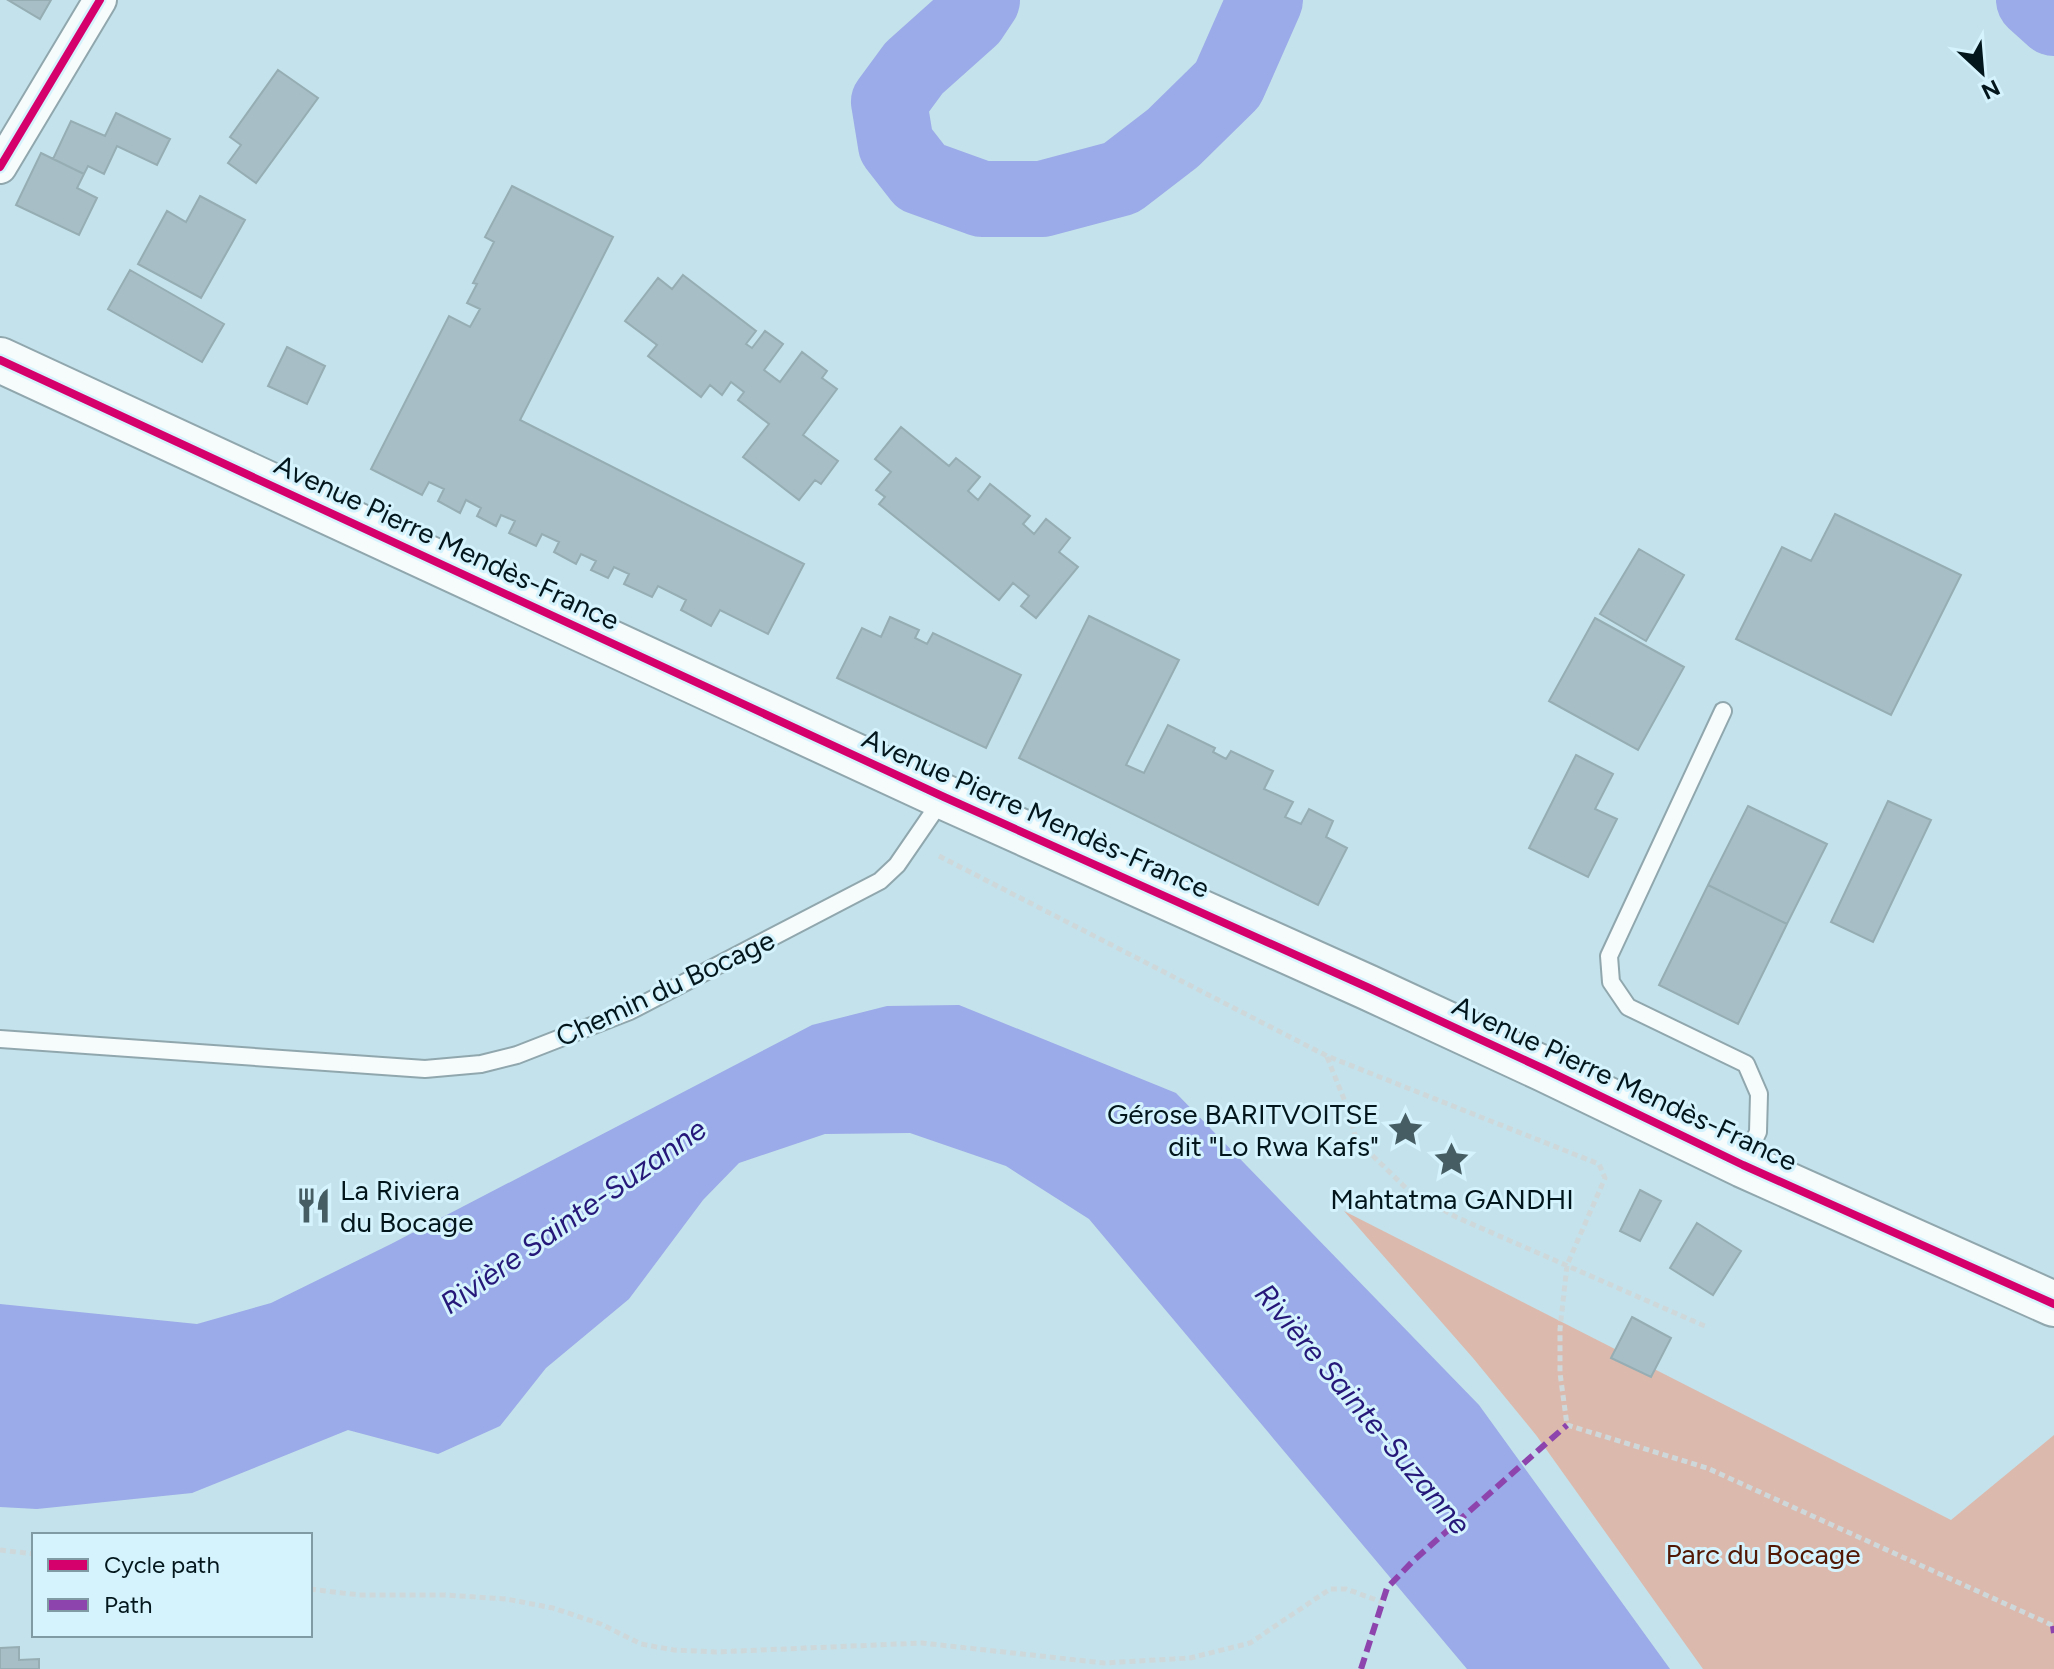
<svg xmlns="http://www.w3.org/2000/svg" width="2054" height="1669" font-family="Figtree,sans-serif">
<rect width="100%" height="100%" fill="#c4e2eb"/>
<path fill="#dcb9ad" d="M 1344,1211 L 1951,1520 L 2054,1435 L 2054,1669 L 1703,1669 L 1536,1435 L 1473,1358 Z"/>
<path fill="#9baae8" d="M 959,1005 L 1176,1093 L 1479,1405 L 1670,1669 L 1467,1669 L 1089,1219 L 1006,1166 L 910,1133 L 825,1134 L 739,1163 L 703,1200 L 629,1299 L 546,1368 L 500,1426 L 438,1454 L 348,1430 L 192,1493 L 37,1509 L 0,1507 L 0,1304 L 197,1324 L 271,1303 L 391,1244 L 812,1025 L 887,1006 Z"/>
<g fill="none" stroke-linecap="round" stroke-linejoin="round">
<path stroke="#9baae8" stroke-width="76" d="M 982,0 L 970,18 L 914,68 L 889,102 L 896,145 L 921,177 L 982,199 L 1042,199 L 1121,178 L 1173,138 L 1228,84 L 1265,0
M 2034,0 L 2054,18"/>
</g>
<path fill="#a7bec6" stroke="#95adb3" stroke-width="2" d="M 8,0 L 51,0 L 40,19 Z
M 278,70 L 318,98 L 256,183 L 228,163 L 241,145 L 230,137 Z
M 116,113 L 170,139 L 157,165 L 117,146 L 104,174 L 88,166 L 84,174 L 53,159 L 71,121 L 105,136 Z
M 41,153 L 84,174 L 77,188 L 97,198 L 79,235 L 16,205 Z
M 512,186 L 613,237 L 520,420 L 804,564 L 768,634 L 720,610 L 711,626 L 681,610 L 686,600 L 658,586 L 652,597 L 624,584 L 629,574 L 614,567 L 608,578 L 591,570 L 596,561 L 581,554 L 576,564 L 554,552 L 559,542 L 542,534 L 536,546 L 509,533 L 515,521 L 501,515 L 496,526 L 477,516 L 481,508 L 466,500 L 460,513 L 438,501 L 444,489 L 429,482 L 422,495 L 371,469 L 449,316 L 470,327 L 480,309 L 467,303 L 477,284 L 473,283 L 494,242 L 485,237 Z
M 200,196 L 245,220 L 201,298 L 138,264 L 167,211 L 186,222 Z
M 130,270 L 224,324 L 202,362 L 108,309 Z
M 683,275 L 756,331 L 746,344 L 752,348 L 765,331 L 783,344 L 764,370 L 780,382 L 802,352 L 827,371 L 822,378 L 837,389 L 803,435 L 838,461 L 821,484 L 815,480 L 799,500 L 743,457 L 769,424 L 738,400 L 744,392 L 731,382 L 722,395 L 710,385 L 701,397 L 648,356 L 657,345 L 625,321 L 658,278 L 672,289 Z
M 287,347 L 325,366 L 307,404 L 268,386 Z
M 901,427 L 949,466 L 956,458 L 980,477 L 968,491 L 978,500 L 990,484 L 1030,516 L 1023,524 L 1034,534 L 1046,519 L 1070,538 L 1059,552 L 1078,567 L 1036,618 L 1021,606 L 1029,596 L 1013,583 L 999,600 L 879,504 L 885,497 L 876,490 L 891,472 L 875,459 Z
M 1835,514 L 1961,575 L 1891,715 L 1736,639 L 1782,547 L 1811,561 Z
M 1639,549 L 1684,575 L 1646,641 L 1600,614 Z
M 1089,616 L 1179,660 L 1126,765 L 1144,773 L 1168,725 L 1215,748 L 1213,752 L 1226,759 L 1231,751 L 1273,771 L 1264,789 L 1293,802 L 1285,817 L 1301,824 L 1309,809 L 1333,821 L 1326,837 L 1347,848 L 1318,905 L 1019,758 Z
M 890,617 L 919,630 L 915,638 L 927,644 L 933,633 L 1021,675 L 986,748 L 837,678 L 862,628 L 881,637 Z
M 1595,618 L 1684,667 L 1638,750 L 1549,701 Z
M 1576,755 L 1613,774 L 1595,809 L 1617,819 L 1588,877 L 1529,848 Z
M 1888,801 L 1931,820 L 1873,942 L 1831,922 Z
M 1748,806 L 1827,844 L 1787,924 L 1708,885 Z
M 1708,885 L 1787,924 L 1738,1024 L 1659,985 Z
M 1640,1190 L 1661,1201 L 1640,1241 L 1620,1231 Z
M 1697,1223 L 1741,1251 L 1713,1295 L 1670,1268 Z
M 1632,1317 L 1671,1338 L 1651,1377 L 1611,1358 Z
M 19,1647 L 19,1660 L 39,1659 L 39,1669 L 0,1669 L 0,1648 Z"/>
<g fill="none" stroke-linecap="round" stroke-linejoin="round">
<defs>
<path id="service" d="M 1723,711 L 1609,956 L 1611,982 L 1628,1007 L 1746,1064 L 1759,1094 L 1758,1132 L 1743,1163
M 0,1039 L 425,1069 L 481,1064 L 517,1055 L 630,1011 L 880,881 L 897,865 L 943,798"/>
<path id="minor" d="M 0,167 L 100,0"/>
<path id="secondary" d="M 0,360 L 944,797 L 1367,987 L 1544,1069 L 1743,1165 L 2054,1304"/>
</defs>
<use href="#service" stroke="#90a7ae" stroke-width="20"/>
<use href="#minor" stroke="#90a7ae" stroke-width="36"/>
<use href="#secondary" stroke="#90a7ae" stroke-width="48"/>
<path stroke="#ced8db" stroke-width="5" stroke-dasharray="6 4" stroke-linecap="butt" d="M 939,856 L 1327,1056 L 1599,1164 L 1605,1178 L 1567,1265 L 1560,1329 L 1560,1373 L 1567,1425 L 1707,1468 L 2054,1626
M 1327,1057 L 1348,1109 L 1355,1135 L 1371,1154 L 1408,1190 L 1456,1217 L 1707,1327
M 0,1550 L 34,1554
M 310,1589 L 359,1595 L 445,1595 L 506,1599 L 553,1608 L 601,1624 L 641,1644 L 674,1650 L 715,1652 L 922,1643 L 1104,1663 L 1190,1658 L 1250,1643 L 1330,1589 L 1346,1589 L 1382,1602"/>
<use href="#service" stroke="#f6fbfc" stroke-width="16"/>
<use href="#minor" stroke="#f6fbfc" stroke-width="32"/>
<use href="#secondary" stroke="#f6fbfc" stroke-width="44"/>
<path stroke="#8e44ad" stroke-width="6" stroke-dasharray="12 6" stroke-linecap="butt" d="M 2053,1626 L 2054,1633
M 1361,1669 L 1387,1588 L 1413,1561 L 1567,1425"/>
<defs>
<path id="cycleway" d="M 0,167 L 100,0
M 0,360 L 944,797 L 1367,987 L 1544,1069 L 1743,1165 L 2054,1304"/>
</defs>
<use href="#cycleway" stroke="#d4f3fd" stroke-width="13"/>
<use href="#cycleway" stroke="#d6006c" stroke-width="8"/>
</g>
<defs>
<symbol id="sight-bare" viewBox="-9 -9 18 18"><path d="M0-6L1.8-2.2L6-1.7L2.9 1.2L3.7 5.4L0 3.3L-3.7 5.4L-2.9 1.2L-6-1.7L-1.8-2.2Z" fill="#475d64" stroke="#d4f3fd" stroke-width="2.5" paint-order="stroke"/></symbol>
<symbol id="restaurant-bare" viewBox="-9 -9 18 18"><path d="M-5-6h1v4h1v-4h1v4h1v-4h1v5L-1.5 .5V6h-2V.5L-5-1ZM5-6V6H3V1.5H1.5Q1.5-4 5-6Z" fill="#475d64" stroke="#d4f3fd" stroke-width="2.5" paint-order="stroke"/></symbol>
</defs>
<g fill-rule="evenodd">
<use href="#sight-bare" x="1380" y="1104" width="51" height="51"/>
<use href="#sight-bare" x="1426" y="1134" width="51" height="51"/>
<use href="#restaurant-bare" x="288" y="1180" width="51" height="51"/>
</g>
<g text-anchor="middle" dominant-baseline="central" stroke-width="6" stroke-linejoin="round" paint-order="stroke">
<g font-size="28" fill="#03161c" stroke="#d4f3fd">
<text transform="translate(447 542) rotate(25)">Avenue Pierre Mendès-France</text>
<text transform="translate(1036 813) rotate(24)">Avenue Pierre Mendès-France</text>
<text transform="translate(665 988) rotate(-25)">Chemin du Bocage</text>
<text transform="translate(1625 1083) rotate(25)">Avenue Pierre Mendès-France</text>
</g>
<g font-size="28" fill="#03161c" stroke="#d4f3fd" text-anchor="end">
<text x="1379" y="1114">Gérose BARITVOITSE<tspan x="1379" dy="32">dit "Lo Rwa Kafs"</tspan></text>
<text x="340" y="1190" text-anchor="start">La Riviera<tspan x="340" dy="32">du Bocage</tspan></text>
<text x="1452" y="1199" text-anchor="middle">Mahtatma GANDHI</text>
</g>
<g font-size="28" fill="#521803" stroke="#d4f3fd">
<text x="1763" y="1554">Parc du Bocage</text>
</g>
<g font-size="30" font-style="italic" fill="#251879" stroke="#d4f3fd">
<text transform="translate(573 1216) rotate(-35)">Rivière Sainte-Suzanne</text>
<text transform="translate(1363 1409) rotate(50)">Rivière Sainte-Suzanne</text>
</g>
</g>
<rect x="32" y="1533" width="280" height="104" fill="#d4f3fd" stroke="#809ba3" stroke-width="2"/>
<rect x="48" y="1559" width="40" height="12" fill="#d6006c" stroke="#809ba3" stroke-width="2"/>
<text x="104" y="1573" font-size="24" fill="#03161c">Cycle path</text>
<rect x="48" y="1599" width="40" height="12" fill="#8e44ad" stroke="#809ba3" stroke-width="2"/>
<text x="104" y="1613" font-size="24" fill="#03161c">Path</text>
<g transform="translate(1982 72) rotate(154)" stroke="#d4f3fd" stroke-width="6" paint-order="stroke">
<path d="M0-6L14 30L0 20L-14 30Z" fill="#03161c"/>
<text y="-12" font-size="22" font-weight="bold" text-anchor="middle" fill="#03161c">N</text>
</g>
</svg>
